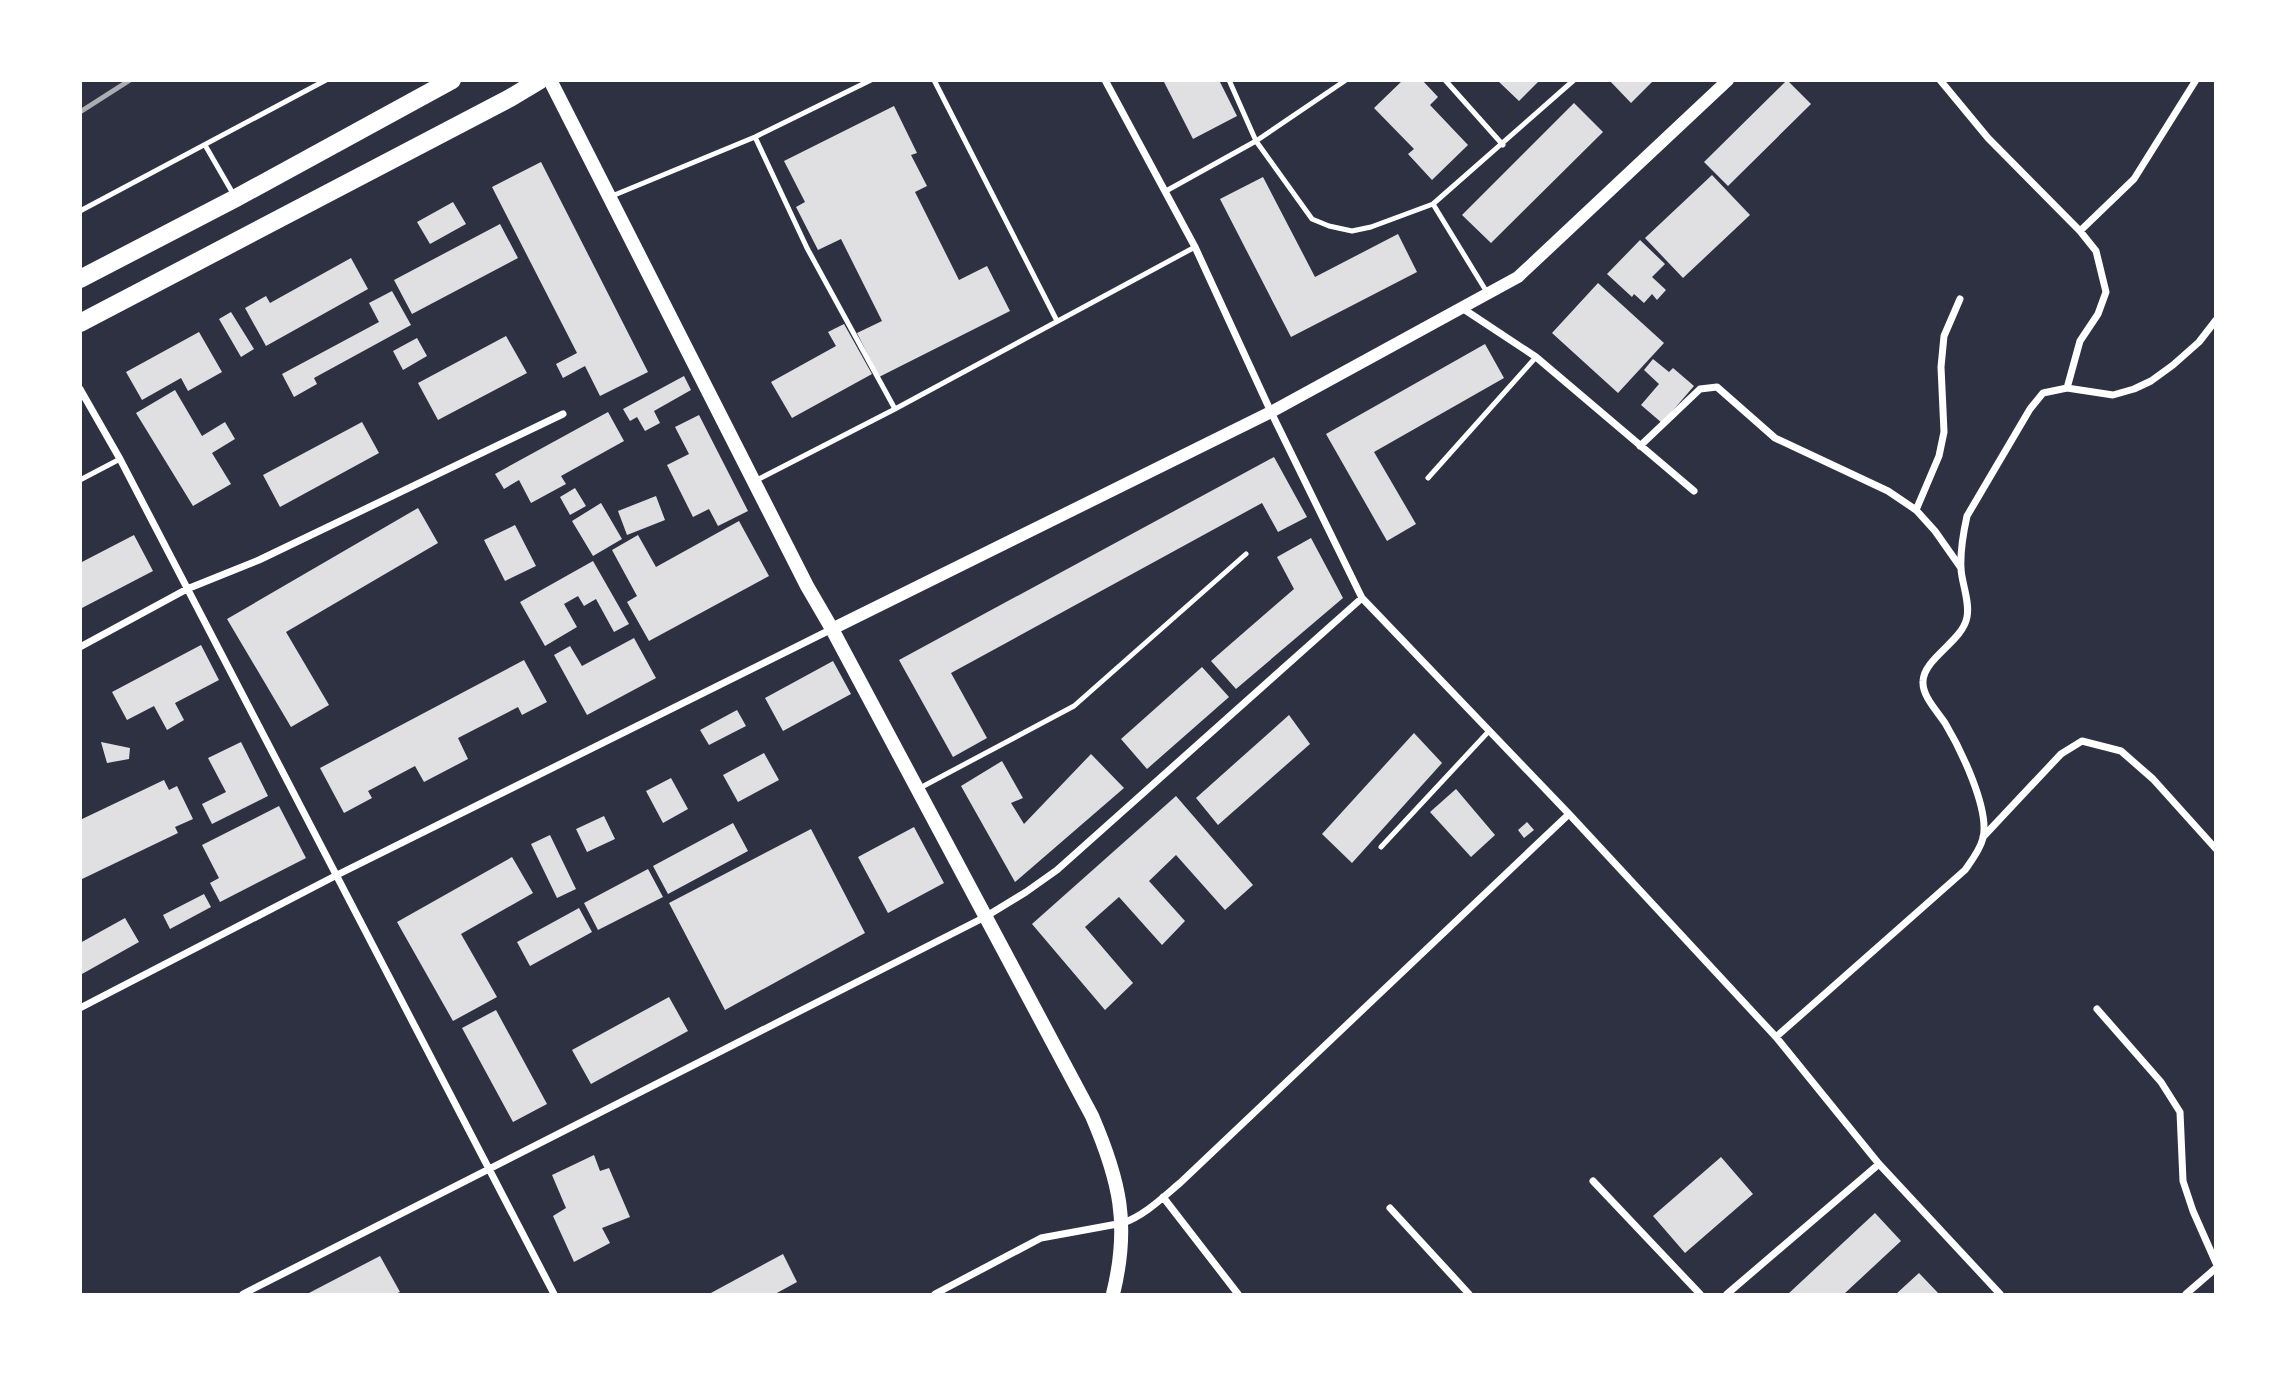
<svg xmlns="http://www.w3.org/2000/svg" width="2296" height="1375" font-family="'Fira Sans Condensed',sans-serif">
<rect width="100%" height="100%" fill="#2d3142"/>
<path fill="#e0e0e3" d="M 1163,80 L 1219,80 L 1237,116 L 1193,139 Z
M 1403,80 L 1422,80 L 1438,97 L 1430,105 L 1468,145 L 1432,180 L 1408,154 L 1414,149 L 1374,108 Z
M 1497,80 L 1540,80 L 1519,101 Z
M 1609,80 L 1654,80 L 1631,103 Z
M 1787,80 L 1811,104 L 1728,186 L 1704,162 Z
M 1574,103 L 1603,132 L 1491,243 L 1462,215 Z
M 894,106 L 917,153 L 911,155 L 927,186 L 915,192 L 959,280 L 987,266 L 1010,311 L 879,377 L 857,333 L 882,321 L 841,239 L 818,250 L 796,207 L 805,202 L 784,161 Z
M 541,162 L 648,372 L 600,396 L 585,366 L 563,378 L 556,364 L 577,353 L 492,187 Z
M 1712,175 L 1750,215 L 1683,278 L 1645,238 Z
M 1263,177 L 1315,277 L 1398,234 L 1417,272 L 1291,337 L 1220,199 Z
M 453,202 L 466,224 L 430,244 L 417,222 Z
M 500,224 L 518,258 L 412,314 L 394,280 Z
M 1640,240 L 1665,264 L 1652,277 L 1666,290 L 1657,300 L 1652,294 L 1644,303 L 1634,294 L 1632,297 L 1607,274 Z
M 351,258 L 368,289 L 266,346 L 245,308 L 266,296 L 270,303 Z
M 1598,283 L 1664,343 L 1618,393 L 1552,333 Z
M 392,291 L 411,325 L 314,378 L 317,384 L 294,397 L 282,374 L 379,322 L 369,303 Z
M 231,312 L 254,349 L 241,357 L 219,319 Z
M 844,324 L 872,374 L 792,418 L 771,382 L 836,346 L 828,332 Z
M 199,332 L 222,372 L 188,391 L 181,378 L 142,400 L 126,372 Z
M 506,336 L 527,373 L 438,420 L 418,383 Z
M 417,338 L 427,356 L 403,370 L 393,351 Z
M 1485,344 L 1504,378 L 1374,452 L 1416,524 L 1387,541 L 1326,434 Z
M 1653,359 L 1669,372 L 1673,368 L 1694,386 L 1662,423 L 1641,405 L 1659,384 L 1644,370 Z
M 684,376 L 691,390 L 654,411 L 660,423 L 645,431 L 637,417 L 630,421 L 623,409 Z
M 175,390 L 202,436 L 225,422 L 235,439 L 212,453 L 231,484 L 193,506 L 136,413 Z
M 608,412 L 624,441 L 561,476 L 566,484 L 531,503 L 519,480 L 504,489 L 495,474 Z
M 699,415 L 748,511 L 718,526 L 709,509 L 693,517 L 667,465 L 689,454 L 675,427 Z
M 362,422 L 379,453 L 280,507 L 263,475 Z
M 1274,457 L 1307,517 L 1278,532 L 1262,503 L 951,673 L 987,738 L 953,757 L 899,660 Z
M 575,488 L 586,506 L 570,515 L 560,497 Z
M 656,496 L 665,520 L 627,535 L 618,511 Z
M 601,503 L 622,539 L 593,556 L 572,521 Z
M 418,508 L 438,543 L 286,632 L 329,705 L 291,727 L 227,619 Z
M 739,521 L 769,576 L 649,641 L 627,602 L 637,596 L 612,550 L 638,535 L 656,567 Z
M 515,525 L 536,566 L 505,581 L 484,540 Z
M 134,535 L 153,571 L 80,609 L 80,563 Z
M 1311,538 L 1343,598 L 1236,689 L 1211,661 L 1294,589 L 1277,557 Z
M 593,561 L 629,624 L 614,632 L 596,599 L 584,606 L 578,596 L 564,604 L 577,627 L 545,646 L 520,602 Z
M 634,638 L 656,678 L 587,715 L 554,655 L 570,646 L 582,666 Z
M 201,645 L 219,680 L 175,703 L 184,720 L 167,730 L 154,706 L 127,720 L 112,692 Z
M 524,660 L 547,702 L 522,715 L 518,707 L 458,738 L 468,759 L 424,782 L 415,766 L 368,791 L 372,798 L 344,813 L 320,768 Z
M 833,661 L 851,694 L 783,731 L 765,698 Z
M 1202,667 L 1229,697 L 1147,769 L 1121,739 Z
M 737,710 L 746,726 L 709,745 L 700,730 Z
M 1289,715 L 1310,744 L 1218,825 L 1196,798 Z
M 1414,733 L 1442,763 L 1352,863 L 1322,834 Z
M 101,742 L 130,748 L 129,759 L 107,763 Z
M 241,742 L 268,796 L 212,824 L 202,804 L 226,792 L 208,758 Z
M 764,753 L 779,780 L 738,802 L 723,775 Z
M 1091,754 L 1124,788 L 1015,882 L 961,786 L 1002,761 L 1023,798 L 1011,803 L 1024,824 Z
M 671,778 L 688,809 L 663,823 L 646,791 Z
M 164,780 L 169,790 L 177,786 L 193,819 L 175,827 L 178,833 L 80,880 L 80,820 Z
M 1456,789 L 1495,835 L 1471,857 L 1430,812 Z
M 1176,796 L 1253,885 L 1225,910 L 1176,855 L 1149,881 L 1185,921 L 1162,945 L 1119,897 L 1085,927 L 1133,983 L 1105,1010 L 1032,924 Z
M 279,806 L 306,858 L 220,902 L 210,883 L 219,878 L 202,845 Z
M 604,816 L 615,839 L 587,852 L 576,829 Z
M 1527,822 L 1534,830 L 1524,838 L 1518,830 Z
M 733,823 L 748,851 L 668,894 L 653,866 Z
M 914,827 L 944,883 L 888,913 L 858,857 Z
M 811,829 L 865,933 L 725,1010 L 669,903 Z
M 550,835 L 576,889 L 557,898 L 531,844 Z
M 512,857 L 533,893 L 461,934 L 497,997 L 453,1021 L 397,922 Z
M 648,869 L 663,897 L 598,930 L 584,903 Z
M 204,894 L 211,907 L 170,929 L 163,915 Z
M 579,908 L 592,932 L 530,966 L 517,942 Z
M 125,918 L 139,942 L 82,974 L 80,943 Z
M 669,997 L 688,1031 L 591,1084 L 572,1050 Z
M 496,1010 L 547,1104 L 513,1122 L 462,1028 Z
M 594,1155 L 600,1171 L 609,1168 L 630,1217 L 602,1228 L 610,1243 L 574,1262 L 553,1216 L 566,1208 L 552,1175 Z
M 1721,1157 L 1753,1194 L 1685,1253 L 1653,1216 Z
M 1875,1213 L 1901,1241 L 1844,1294 L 1788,1294 Z
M 783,1254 L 797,1282 L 775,1294 L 709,1294 Z
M 380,1256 L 400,1292 L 395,1294 L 307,1294 Z
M 1919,1273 L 1939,1294 L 1896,1294 Z"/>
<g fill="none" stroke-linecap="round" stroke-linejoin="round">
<path stroke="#fff" stroke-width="5" d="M 934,80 L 1057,321
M 1229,80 L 1256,141 L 1312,219 L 1329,226 L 1352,231 L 1371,227 L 1433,204 L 1574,80
M 1445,80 L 1503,145
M 755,137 L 807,248 L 895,409
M 205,145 L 235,197
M 1166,191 L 1256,141 L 1346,80
M 612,196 L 755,137 L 871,80
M 1433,204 L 1488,294
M 80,211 L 326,80
M 1428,478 L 1536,357
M 80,480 L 120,459
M 757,480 L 895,409 L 1195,247
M 918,789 L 1074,706 L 1246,554
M 1381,847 L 1489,731"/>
<path stroke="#fff" stroke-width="7" d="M 1105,80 L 1195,247 L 1271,412 L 1362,598 L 1569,814 L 1776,1037 L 1879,1164 L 2000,1294
M 1940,80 L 1988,138 L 2080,231 L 2096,251 L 2106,292 L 2098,314 L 2080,341 L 2067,388
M 2080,231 L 2134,179 L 2196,80
M 1462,308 L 1536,357 L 1694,491
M 80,389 L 120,459 L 554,1294
M 1640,446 L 1700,389 L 1717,387 L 1775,438 L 1888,491 L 1916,510 L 1935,531 L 1961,568
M 1916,510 L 1939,456 L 1944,432 L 1941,367 L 1944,336 L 1960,299
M 80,647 L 187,589 L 259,560 L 563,414
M 1983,837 L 2061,754 L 2082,741 L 2121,751 L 2153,779 L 2216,849
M 80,1008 L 337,875 L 832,629
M 2097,1009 L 2161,1082 L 2180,1112 L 2183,1181 L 2193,1211 L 2216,1263
M 1776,1037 L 1965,870 C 1972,860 1980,850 1983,838 C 1990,809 1960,748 1945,723 C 1937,711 1922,696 1923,681 C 1924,658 1963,641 1967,617 C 1970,602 1962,584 1961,569 C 1960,551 1963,534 1967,516 L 2030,409 L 2043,393 L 2067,388 L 2113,395 L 2134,389 L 2151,381 L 2173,365 L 2199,342 L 2216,320
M 1593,1181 L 1700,1294
M 1163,1197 L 1238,1294
M 1390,1208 L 1469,1294
M 243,1294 L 985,917 L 1026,892 L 1057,870 L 1362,598
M 935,1294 L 1041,1238 L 1123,1223 C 1145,1215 1162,1198 1180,1183 L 1569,814
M 1727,1294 L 1879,1164
M 2186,1294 L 2216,1268"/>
<path stroke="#fff" stroke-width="12" d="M 832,629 L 1271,412 L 1518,277 L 1728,80"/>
<path stroke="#fff" stroke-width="14" d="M 550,80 L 807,586 L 832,629 L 1092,1116 C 1120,1181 1130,1225 1113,1294"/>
<path stroke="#fff" stroke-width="18" d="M 80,279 L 236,198 L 452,80
M 80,323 L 510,98 L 540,80"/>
<path stroke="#abadb3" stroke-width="5" d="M 80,112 L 130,80"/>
</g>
<rect width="2296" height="1375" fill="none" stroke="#ffffff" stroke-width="164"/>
</svg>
